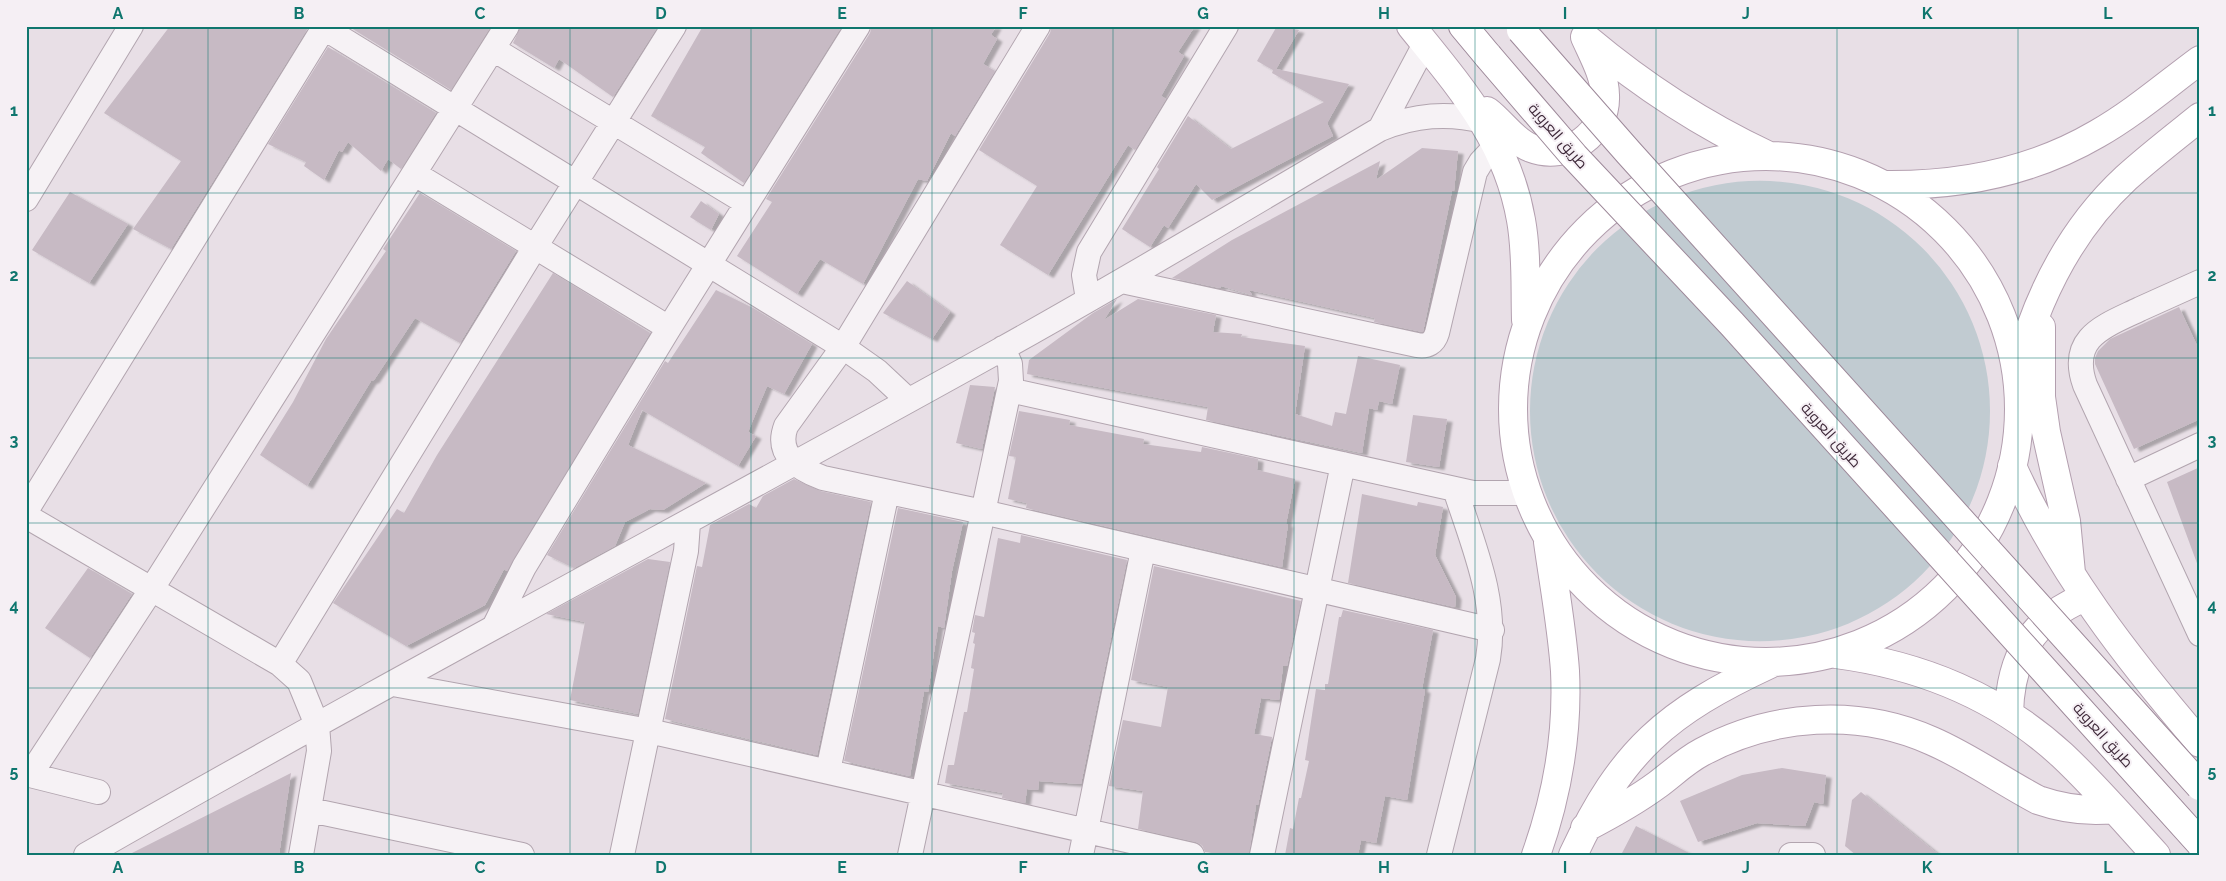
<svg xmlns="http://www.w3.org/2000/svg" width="2226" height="881" font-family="Raleway,Cairo,sans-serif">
<defs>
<filter id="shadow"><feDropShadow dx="5.5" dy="3" stdDeviation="1" flood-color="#0004"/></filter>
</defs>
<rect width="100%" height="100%" fill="#e8dfe6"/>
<path fill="#c1cbd1" d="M1530 411a230 230 0 1 1 460 0a230 230 0 1 1-460 0Z"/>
<path fill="#c7bac4" filter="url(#shadow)" d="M 170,26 L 308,28 L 171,249 L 133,229 L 181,161 L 104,113 Z
M 348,26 L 491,26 L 451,90 Z
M 521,26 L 658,26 L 613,97 L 559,59 L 554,68 L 513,43 Z
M 703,26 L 842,26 L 744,183 L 701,153 L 705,147 L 651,116 Z
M 872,26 L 996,26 L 991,35 L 997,39 L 983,64 L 995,71 L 955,136 L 951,133 L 927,181 L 918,179 L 863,284 L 820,259 L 797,294 L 737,256 L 772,202 L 766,199 L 870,33 Z
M 1052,26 L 1195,26 L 1178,52 L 1184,56 L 1161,96 L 1166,99 L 1135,150 L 1128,145 L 1048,275 L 1000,245 L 1037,186 L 979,150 L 1050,33 Z
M 1277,26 L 1299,30 L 1276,69 L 1349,84 L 1327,123 L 1333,136 L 1212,200 L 1196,184 L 1168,228 L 1164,225 L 1150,247 L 1122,229 L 1159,169 L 1157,167 L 1188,116 L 1231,149 L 1324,102 L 1272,73 L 1273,70 L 1257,61 Z
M 328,47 L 436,113 L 401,169 L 388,159 L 381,171 L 348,142 L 342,152 L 339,150 L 324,180 L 304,166 L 306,162 L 268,144 Z
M 1422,148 L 1458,151 L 1454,191 L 1452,191 L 1423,332 L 1374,322 L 1375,318 L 1249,290 L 1252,295 L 1221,286 L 1220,288 L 1172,278 L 1232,240 L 1380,161 L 1376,180 Z
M 70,192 L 128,224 L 89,283 L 32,250 Z
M 420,193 L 516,251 L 460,343 L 415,318 L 374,380 L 371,381 L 307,486 L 260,455 L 293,402 L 326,339 L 386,251 L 383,249 Z
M 701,201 L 719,214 L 711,230 L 690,217 Z
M 553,273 L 650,333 L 507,571 L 504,569 L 485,605 L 406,646 L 333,603 L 397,509 L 404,513 L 437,455 Z
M 907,281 L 950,312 L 932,339 L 883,313 Z
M 716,290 L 753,308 L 812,344 L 784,394 L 767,386 L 748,432 L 756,436 L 738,466 L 642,410 L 628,445 L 706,483 L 663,510 L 650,509 L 625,522 L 615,546 L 574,568 L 547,555 L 665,361 L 668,363 Z
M 1117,299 L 1104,320 L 1138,299 L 1216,315 L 1213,332 L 1242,334 L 1241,337 L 1305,346 L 1295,414 L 1332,426 L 1335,412 L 1346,414 L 1358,356 L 1400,365 L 1392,404 L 1379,401 L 1377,410 L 1369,408 L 1362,453 L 1206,420 L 1208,407 L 1027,374 L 1029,360 L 1093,313 Z
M 2179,307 L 2200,352 L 2200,419 L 2134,449 L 2095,364 L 2095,358 L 2098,351 L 2110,339 Z
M 970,385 L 995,387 L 982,449 L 956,443 Z
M 1019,411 L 1070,420 L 1069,425 L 1144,439 L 1143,444 L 1201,452 L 1202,447 L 1258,459 L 1257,470 L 1295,479 L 1286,524 L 1288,524 L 1282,567 L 1026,508 L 1027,503 L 1008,499 L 1016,457 L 1009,456 Z
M 1413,415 L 1447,419 L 1439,467 L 1406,462 Z
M 2200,467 L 2200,565 L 2198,566 L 2167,482 Z
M 794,479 L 820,491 L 871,502 L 817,755 L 665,719 L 697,566 L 702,567 L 710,525 L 749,504 L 756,508 L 763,496 Z
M 1362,494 L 1417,506 L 1418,502 L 1443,507 L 1435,555 L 1456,597 L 1455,607 L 1348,583 Z
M 898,508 L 963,522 L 952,571 L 944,628 L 938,626 L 928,692 L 924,691 L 910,776 L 844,761 Z
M 1021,535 L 1127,560 L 1081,784 L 1039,781 L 1038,790 L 1027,789 L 1025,803 L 1002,798 L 1003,793 L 945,783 L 948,765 L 954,765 L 964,712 L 967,712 L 974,669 L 971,668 L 975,644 L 973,643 L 975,633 L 972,632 L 975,615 L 984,617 L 998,538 L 1020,543 Z
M 648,559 L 670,562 L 638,714 L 570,700 L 585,622 L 546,614 Z
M 1154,566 L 1301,601 L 1287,666 L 1283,666 L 1279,700 L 1261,698 L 1254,734 L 1272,737 L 1258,805 L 1256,805 L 1249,855 L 1205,852 L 1202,845 L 1196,842 L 1138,829 L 1143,791 L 1109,786 L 1123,720 L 1161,727 L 1168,687 L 1131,680 Z
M 88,568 L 132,594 L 90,658 L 45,628 Z
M 1343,610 L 1433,630 L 1422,689 L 1425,690 L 1407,800 L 1385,796 L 1376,843 L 1361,840 L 1358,855 L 1285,855 L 1290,828 L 1293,829 L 1299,798 L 1301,798 L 1309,761 L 1305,760 L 1306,754 L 1316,689 L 1325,690 L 1325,684 L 1328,684 L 1339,617 L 1341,617 Z
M 1782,768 L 1826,775 L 1823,804 L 1814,802 L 1805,826 L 1757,823 L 1698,842 L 1680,801 L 1742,775 Z
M 291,773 L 279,855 L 128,855 Z
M 1861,792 L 1939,855 L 1856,855 L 1845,846 L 1852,800 Z
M 1636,826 L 1693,855 L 1621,855 Z"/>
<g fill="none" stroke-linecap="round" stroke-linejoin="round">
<defs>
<path id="minor" d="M 321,26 L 843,347 L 877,371 L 908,400
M 1038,26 L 843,347 L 786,426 C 775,455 799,469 823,478 L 983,512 L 1492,630
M 493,49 L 747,203
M 1380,129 L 1425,44
M 415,174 L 669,328
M 26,199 L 131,26
M 1122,281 L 1417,345 C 1427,347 1434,343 1437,333 L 1475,172 L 1481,162 L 1497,145
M 2200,282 C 2180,291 2160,300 2140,309 C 2105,326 2068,337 2085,385 L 2200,634
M 1088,299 L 1084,275 L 1089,252 L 1226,26
M 1009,390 L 1473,493 L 1527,493
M 2128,479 L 2200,445
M 26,511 L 325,26
M 26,516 L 280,664 L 299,681 L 317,725 L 319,751 L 301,855
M 495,625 L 524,567 L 669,328 L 858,26
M 280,664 L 535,247 L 674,26
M 393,684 L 649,731 L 1192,855
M 828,771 L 887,492
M 26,774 L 98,792
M 30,775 L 151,590 L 507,26
M 310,810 L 522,855
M 86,855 C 388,682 696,519 1000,350 C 1128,279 1254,203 1380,129 C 1415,115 1447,112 1484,121
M 622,855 L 686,551 L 688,523
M 910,855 L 1011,381 L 1010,364 L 1003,348
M 1081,855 L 1143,550
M 1262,855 L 1343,464
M 1439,855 L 1488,659 C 1498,600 1473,545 1455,489
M 1791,855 L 1813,855"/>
<path id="major" d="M 1411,26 C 1461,88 1507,140 1521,220 C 1527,253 1525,287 1526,320
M 1587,39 C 1643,86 1701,124 1767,155
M 1487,111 C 1502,122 1513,141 1531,148 C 1567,162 1607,134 1605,95 C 1605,76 1593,55 1585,37
M1513 409a253 253 0 1 1 506 0a253 253 0 1 1-506 0Z
M 1884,185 C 1959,186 2032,172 2097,134 C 2134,113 2166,85 2200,60
M 2041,327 L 2041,397 L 2046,432 L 2066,521 L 2071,573
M 2017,372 C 2036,299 2070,230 2126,178 C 2149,157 2175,137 2200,117
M 2012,466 C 2058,569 2127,658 2200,743
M 1836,654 C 1920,665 1999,697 2062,755 C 2095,786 2125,821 2156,855
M 2009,714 C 2010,658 2032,619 2085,597
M 1585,828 C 1610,815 1634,802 1657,785 C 1672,774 1685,761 1702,752 C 1772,714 1859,708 1932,741 C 1969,757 2002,781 2038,800 C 2064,809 2087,812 2114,809
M 1536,855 C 1557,796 1568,733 1565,671 C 1562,628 1554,585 1548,542
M 1573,855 C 1622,750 1667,712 1770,664"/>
<path id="highway" d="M 1463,26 L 1488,56"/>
</defs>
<use href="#minor" stroke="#b2a5af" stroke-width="26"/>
<use href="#major" stroke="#b39faf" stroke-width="30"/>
<use href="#highway" stroke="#9d8899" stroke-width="30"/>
<use href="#minor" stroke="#f6f2f5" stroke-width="24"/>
<use href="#major" stroke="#fff" stroke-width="28"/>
<use href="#highway" stroke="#fff" stroke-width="28"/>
<defs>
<path id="highway-bridge" d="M 1521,30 L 1629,153 L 2200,786
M 1488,56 L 1574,156 L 1732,324 L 2200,843"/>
</defs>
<use href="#highway-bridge" stroke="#9d8899" stroke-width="30" stroke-linecap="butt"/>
<use href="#highway-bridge" stroke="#fff" stroke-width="28"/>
</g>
<path fill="none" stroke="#0f766e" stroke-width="1" stroke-opacity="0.55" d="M 208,26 L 208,855M 389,26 L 389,855M 570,26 L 570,855M 751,26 L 751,855M 932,26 L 932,855M 1113,26 L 1113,855M 1294,26 L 1294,855M 1475,26 L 1475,855M 1656,26 L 1656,855M 1837,26 L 1837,855M 2018,26 L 2018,855M 26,193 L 2200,193M 26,358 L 2200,358M 26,523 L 2200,523M 26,688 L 2200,688"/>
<g text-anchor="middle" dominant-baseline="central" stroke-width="4" stroke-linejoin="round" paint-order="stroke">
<g font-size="15" fill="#3e2939" stroke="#f5eff4">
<text transform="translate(1558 136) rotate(49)">طريق العروبة</text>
<text transform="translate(1831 435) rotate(48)">طريق العروبة</text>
<text transform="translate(2103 735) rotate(48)">طريق العروبة</text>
</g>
</g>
<rect width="2226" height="881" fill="none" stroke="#f5eff4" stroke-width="55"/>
<rect x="28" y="28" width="2170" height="826" fill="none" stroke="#0f766e" stroke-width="2"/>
<g font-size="16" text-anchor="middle" font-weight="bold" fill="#0f766e">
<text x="118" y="19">A</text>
<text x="299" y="19">B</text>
<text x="480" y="19">C</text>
<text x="661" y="19">D</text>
<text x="842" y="19">E</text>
<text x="1023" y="19">F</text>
<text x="1203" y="19">G</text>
<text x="1384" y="19">H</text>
<text x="1565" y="19">I</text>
<text x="1746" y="19">J</text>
<text x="1927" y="19">K</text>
<text x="2108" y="19">L</text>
<text x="14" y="116">1</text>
<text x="2212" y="116">1</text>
<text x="14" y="281">2</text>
<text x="2212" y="281">2</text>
<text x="14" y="446">3</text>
<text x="2212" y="446">3</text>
<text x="14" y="611">4</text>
<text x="2212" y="611">4</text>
<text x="14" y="777">5</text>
<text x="2212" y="777">5</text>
<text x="118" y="873">A</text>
<text x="299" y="873">B</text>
<text x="480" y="873">C</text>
<text x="661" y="873">D</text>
<text x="842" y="873">E</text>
<text x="1023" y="873">F</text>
<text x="1203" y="873">G</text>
<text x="1384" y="873">H</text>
<text x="1565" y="873">I</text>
<text x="1746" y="873">J</text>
<text x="1927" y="873">K</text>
<text x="2108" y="873">L</text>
</g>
</svg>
